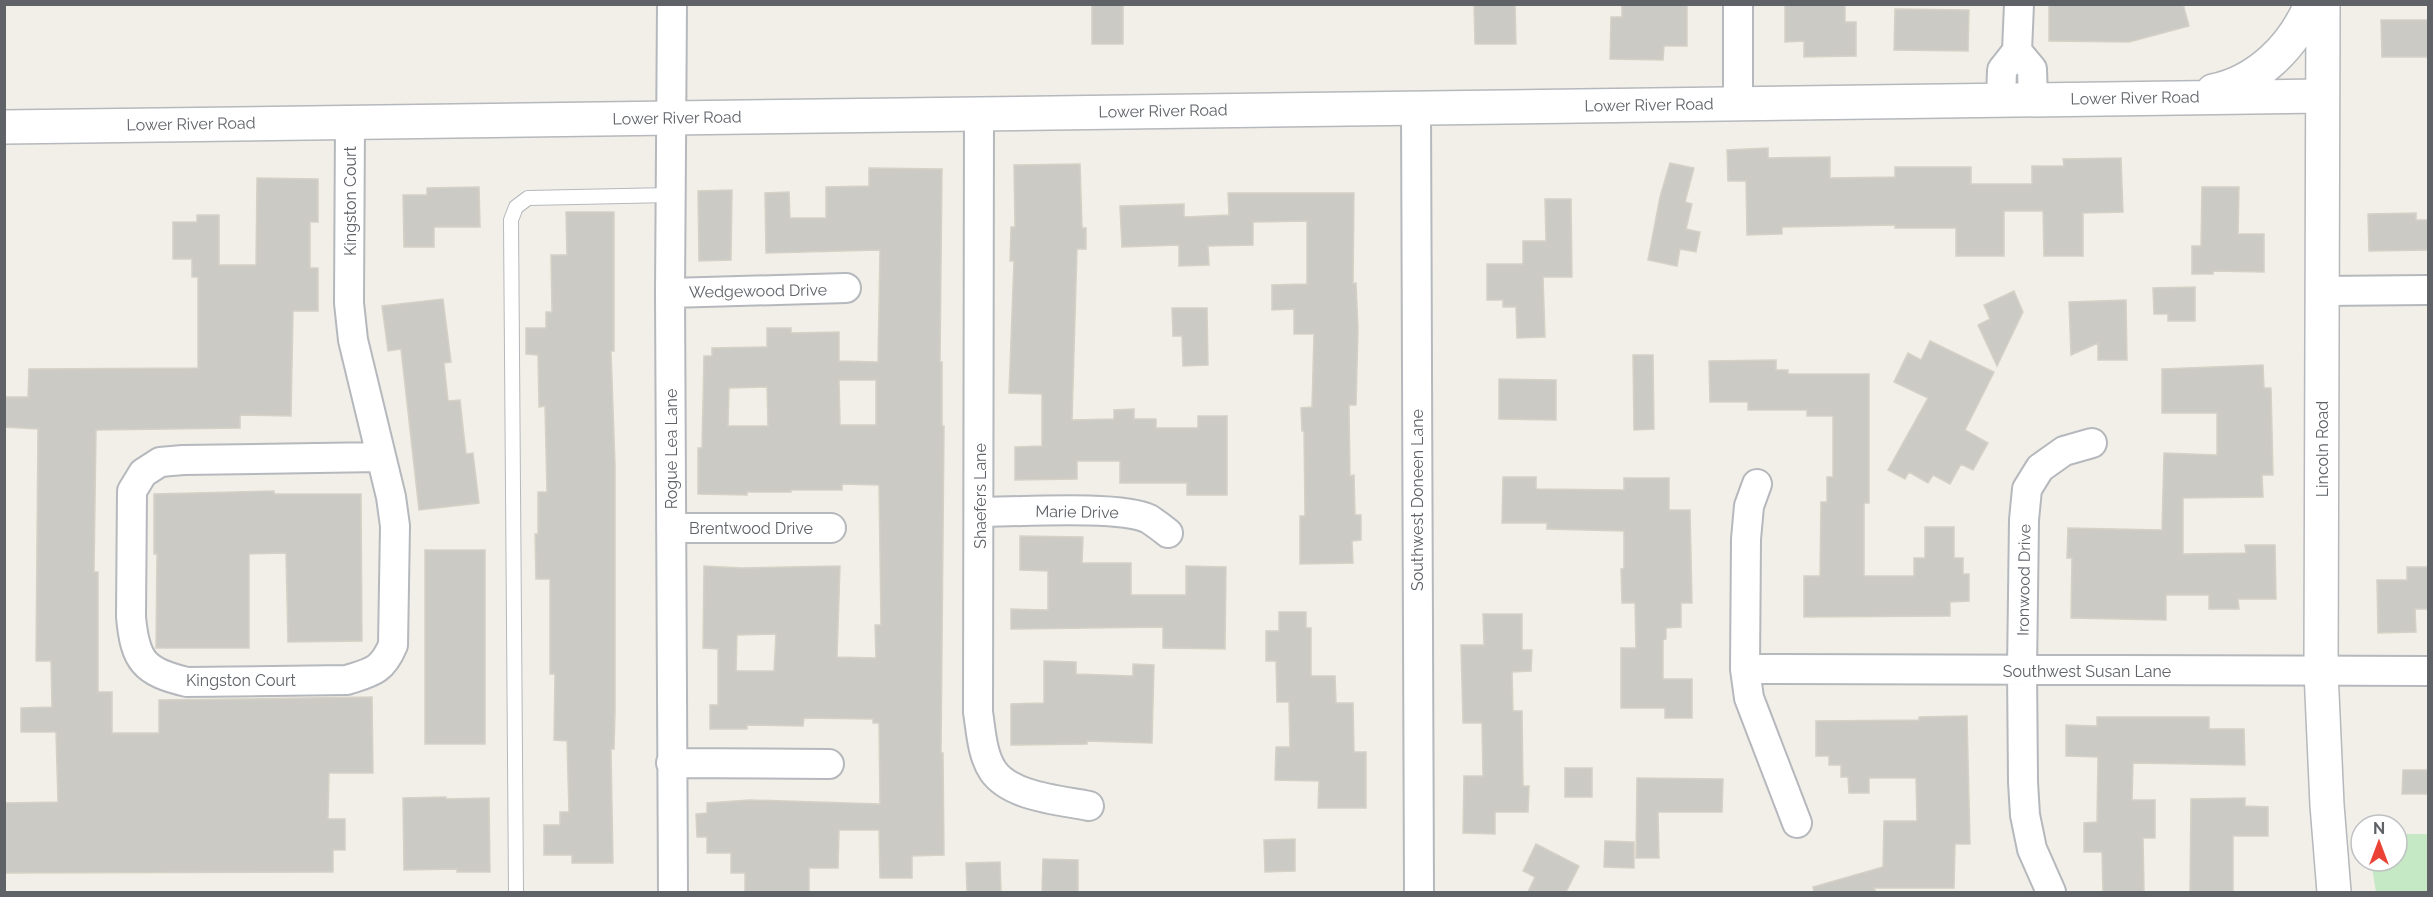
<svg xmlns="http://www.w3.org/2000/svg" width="2433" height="897" font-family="Raleway,sans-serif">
<rect width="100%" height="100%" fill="#f1efe8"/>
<path fill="#c5e8c5" d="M 2397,834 L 2428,834 L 2428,892 L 2376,892 L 2371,861 L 2397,861 Z"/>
<path fill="#cccac5" stroke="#d6d1c6" stroke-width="1.5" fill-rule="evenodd" d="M 1092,4 L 1123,4 L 1123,44 L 1092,44 Z
M 1474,4 L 1515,4 L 1516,44 L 1475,44 Z
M 1622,4 L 1687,4 L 1687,46 L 1664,46 L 1663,60 L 1610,59 L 1611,17 L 1622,17 Z
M 1785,4 L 1845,4 L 1845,22 L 1856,22 L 1856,56 L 1804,57 L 1804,41 L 1785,42 Z
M 2049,4 L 2183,4 L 2189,26 L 2129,42 L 2049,41 Z
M 1895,9 L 1969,10 L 1968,51 L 1894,50 Z
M 2381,20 L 2428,20 L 2428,57 L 2382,57 Z
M 1768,148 L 1768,158 L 1830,157 L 1830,178 L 1895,177 L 1895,167 L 1971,167 L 1971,184 L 2032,184 L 2032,166 L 2064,166 L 2063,159 L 2121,158 L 2123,212 L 2083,213 L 2083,256 L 2044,256 L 2043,211 L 2004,211 L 2004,256 L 1956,256 L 1956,228 L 1895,228 L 1895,225 L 1782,227 L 1782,234 L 1747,235 L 1746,181 L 1728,181 L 1727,150 Z
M 1670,163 L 1694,168 L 1685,202 L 1692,204 L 1686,229 L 1700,232 L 1696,252 L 1680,249 L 1677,266 L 1648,260 L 1660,197 Z
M 1080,164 L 1082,228 L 1086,228 L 1086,249 L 1077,249 L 1072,420 L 1114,419 L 1114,410 L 1134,409 L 1134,419 L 1156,419 L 1156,428 L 1198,428 L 1198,416 L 1227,416 L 1227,495 L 1187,495 L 1187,483 L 1120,483 L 1120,461 L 1077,461 L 1077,479 L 1015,480 L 1015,447 L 1042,446 L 1042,394 L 1009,393 L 1014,261 L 1010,261 L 1011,227 L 1015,227 L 1014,165 Z
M 869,168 L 942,169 L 940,362 L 942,362 L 942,426 L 944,426 L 941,753 L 943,753 L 944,855 L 912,856 L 912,878 L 880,878 L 879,830 L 839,830 L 838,868 L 809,868 L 809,892 L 745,892 L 745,873 L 731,873 L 731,853 L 707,853 L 707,837 L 697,837 L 696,814 L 707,813 L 707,803 L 750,800 L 880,804 L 879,723 L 873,723 L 873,719 L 804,718 L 803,726 L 747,725 L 747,729 L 710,729 L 710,705 L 718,705 L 718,649 L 703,648 L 704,566 L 742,568 L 840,566 L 837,657 L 876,658 L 875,625 L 881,625 L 879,485 L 842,484 L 842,490 L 791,490 L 791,492 L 747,492 L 747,495 L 698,494 L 698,448 L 702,448 L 704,356 L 712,356 L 712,348 L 767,347 L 767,328 L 791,328 L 791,333 L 839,332 L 839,361 L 878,362 L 880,250 L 766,253 L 765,193 L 789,192 L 790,218 L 826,218 L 826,187 L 869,186 ZM 839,380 L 876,380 L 876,425 L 840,425 ZM 767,387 L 768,426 L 728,426 L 729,388 ZM 776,634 L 774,671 L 736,671 L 737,635 Z
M 257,178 L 318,179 L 318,222 L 310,222 L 310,268 L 318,268 L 318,311 L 293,311 L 291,416 L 240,415 L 240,428 L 96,430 L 94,572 L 98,572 L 98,692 L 112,692 L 112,733 L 159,733 L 159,700 L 372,697 L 373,773 L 329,773 L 328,819 L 345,819 L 345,850 L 333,850 L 333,872 L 4,873 L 4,803 L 58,802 L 56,732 L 21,732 L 21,708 L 52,707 L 51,661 L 36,661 L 38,429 L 4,427 L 4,397 L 28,397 L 29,369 L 198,368 L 198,277 L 192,277 L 192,259 L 173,259 L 173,222 L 197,222 L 197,215 L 219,215 L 219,265 L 256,265 Z
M 479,187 L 480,227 L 434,227 L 434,247 L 404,247 L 403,195 L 427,195 L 427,188 Z
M 2202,187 L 2239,187 L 2238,234 L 2264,234 L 2264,272 L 2213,271 L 2213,274 L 2192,274 L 2192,246 L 2201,246 Z
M 732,190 L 731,260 L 699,261 L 698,191 Z
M 1228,193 L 1354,193 L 1353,284 L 1356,283 L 1358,329 L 1356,405 L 1349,405 L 1350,476 L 1354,475 L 1355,515 L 1361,515 L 1361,540 L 1352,541 L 1353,563 L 1300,564 L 1300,516 L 1305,516 L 1304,431 L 1302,431 L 1301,408 L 1312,407 L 1314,334 L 1294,334 L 1294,309 L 1272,310 L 1272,285 L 1307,284 L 1307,221 L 1253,222 L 1253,245 L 1208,246 L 1209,265 L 1179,266 L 1179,245 L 1122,247 L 1120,206 L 1184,204 L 1184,217 L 1229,215 Z
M 1545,199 L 1571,199 L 1572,277 L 1543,277 L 1545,337 L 1517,338 L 1516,307 L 1503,307 L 1503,300 L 1487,300 L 1487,264 L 1523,264 L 1523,241 L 1546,241 Z
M 566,212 L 614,212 L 614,351 L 611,351 L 615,466 L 615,710 L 614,749 L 611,749 L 613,863 L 572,863 L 572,855 L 544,855 L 544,825 L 560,825 L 560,812 L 569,812 L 567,741 L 554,740 L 555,674 L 550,674 L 550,579 L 536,579 L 535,534 L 538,534 L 538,492 L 547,492 L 545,406 L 539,407 L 538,355 L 526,354 L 526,328 L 546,328 L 546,312 L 552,312 L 551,255 L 567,255 Z
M 2416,213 L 2416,220 L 2428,220 L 2428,250 L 2369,251 L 2368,214 Z
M 2195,287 L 2195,321 L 2168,321 L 2168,314 L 2154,314 L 2153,288 Z
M 2014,291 L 2023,312 L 1997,366 L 1978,325 L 1990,319 L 1984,305 Z
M 443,299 L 451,362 L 444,363 L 448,401 L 460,400 L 466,454 L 473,453 L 479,503 L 419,510 L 401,349 L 388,351 L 382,306 Z
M 2126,300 L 2127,360 L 2098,360 L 2098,343 L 2071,355 L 2069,302 Z
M 1172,308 L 1207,308 L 1208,365 L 1183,366 L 1182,336 L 1173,336 Z
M 1930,341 L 1994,372 L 1965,430 L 1988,443 L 1973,470 L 1961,464 L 1950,484 L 1933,475 L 1928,483 L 1909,472 L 1905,479 L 1888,470 L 1928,398 L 1894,382 L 1908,353 L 1921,360 Z
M 1633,355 L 1653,355 L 1654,429 L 1634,430 Z
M 1776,360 L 1776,370 L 1788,370 L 1788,374 L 1869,374 L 1869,503 L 1864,503 L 1864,576 L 1914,576 L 1914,558 L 1925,558 L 1925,527 L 1954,527 L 1954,558 L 1963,558 L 1963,574 L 1969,574 L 1969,601 L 1950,602 L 1950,616 L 1804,617 L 1804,576 L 1820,576 L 1821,502 L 1827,502 L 1827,477 L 1833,477 L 1833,416 L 1807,416 L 1807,410 L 1748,410 L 1748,402 L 1710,402 L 1709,361 Z
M 2263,365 L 2264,388 L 2271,388 L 2273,475 L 2262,475 L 2263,497 L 2183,498 L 2183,554 L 2246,553 L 2245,545 L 2275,545 L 2276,599 L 2238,599 L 2239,609 L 2209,609 L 2209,595 L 2166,595 L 2166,620 L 2071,618 L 2072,558 L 2067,558 L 2068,528 L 2162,530 L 2164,453 L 2217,455 L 2217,413 L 2162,413 L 2162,369 Z
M 1499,379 L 1556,380 L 1556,420 L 1499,419 Z
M 1503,477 L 1536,477 L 1536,489 L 1624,490 L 1624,478 L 1669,478 L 1669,510 L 1690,510 L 1692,603 L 1681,603 L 1681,627 L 1666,628 L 1666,639 L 1663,640 L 1663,679 L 1692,679 L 1692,718 L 1665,718 L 1665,708 L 1621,708 L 1621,648 L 1636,648 L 1635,603 L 1622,603 L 1621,569 L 1624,569 L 1624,531 L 1547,529 L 1547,523 L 1502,523 Z
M 274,491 L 274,494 L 361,494 L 362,641 L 288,642 L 286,553 L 249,554 L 249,648 L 156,648 L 157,554 L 154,554 L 154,494 Z
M 1020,536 L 1083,537 L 1082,563 L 1131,563 L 1131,595 L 1186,595 L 1186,566 L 1226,567 L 1225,649 L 1163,648 L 1163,627 L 1011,629 L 1011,609 L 1048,610 L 1048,571 L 1020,570 Z
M 425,550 L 485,550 L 485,744 L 425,744 Z
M 2407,567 L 2428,567 L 2428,609 L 2415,609 L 2416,632 L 2378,633 L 2377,580 L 2407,580 Z
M 1279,612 L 1306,612 L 1306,628 L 1311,628 L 1311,676 L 1335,676 L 1336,703 L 1353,703 L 1354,752 L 1366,752 L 1366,808 L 1318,808 L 1319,781 L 1275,780 L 1276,747 L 1290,747 L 1289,702 L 1277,702 L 1276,661 L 1266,661 L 1266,631 L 1279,631 Z
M 1483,614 L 1522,614 L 1522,650 L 1532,650 L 1531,671 L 1512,672 L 1513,711 L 1522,711 L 1523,786 L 1529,786 L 1528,812 L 1495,812 L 1495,834 L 1463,833 L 1464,776 L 1483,776 L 1482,723 L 1463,723 L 1461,645 L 1484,645 Z
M 1044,661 L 1076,662 L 1076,674 L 1133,676 L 1133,664 L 1154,665 L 1152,743 L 1087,741 L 1087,744 L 1011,745 L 1011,704 L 1044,703 Z
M 1967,716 L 1970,844 L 1955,844 L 1954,888 L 1874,888 L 1876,892 L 1814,892 L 1813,887 L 1883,867 L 1884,821 L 1917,821 L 1916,778 L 1869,778 L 1869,793 L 1849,793 L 1848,777 L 1841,777 L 1841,765 L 1829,765 L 1829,756 L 1816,756 L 1816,721 L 1919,720 L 1919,717 Z
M 2097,717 L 2209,717 L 2209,729 L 2244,729 L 2245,765 L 2133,763 L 2132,800 L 2155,800 L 2155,838 L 2143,838 L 2144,892 L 2103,892 L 2102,852 L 2084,852 L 2084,823 L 2097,822 L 2098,757 L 2066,756 L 2066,725 L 2097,726 Z
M 1565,768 L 1592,768 L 1592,797 L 1565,797 Z
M 2403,770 L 2428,770 L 2428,794 L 2402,794 Z
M 1637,778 L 1723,779 L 1722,812 L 1658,812 L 1659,858 L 1636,858 Z
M 446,797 L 446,799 L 489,798 L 490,872 L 457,872 L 457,869 L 404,870 L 403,798 Z
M 2245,798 L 2245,806 L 2268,807 L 2268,836 L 2233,836 L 2233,892 L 2190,892 L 2191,799 Z
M 1295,839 L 1295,871 L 1265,872 L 1264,840 Z
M 1605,841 L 1634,842 L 1634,868 L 1604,867 Z
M 1536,844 L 1579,866 L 1566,892 L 1528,892 L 1535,877 L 1523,871 Z
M 1043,859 L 1078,860 L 1078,892 L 1042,892 Z
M 1000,862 L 1001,892 L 967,892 L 966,863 Z"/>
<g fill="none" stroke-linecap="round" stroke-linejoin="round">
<defs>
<path id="service" d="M 516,892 L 511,220 L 516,207 L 528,198 L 671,195"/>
<path id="minor" d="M 672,4 L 670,293 L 673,892
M 2017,51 L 2032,69 L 2033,99
M 2001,99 L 2002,70 L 2017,51 L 2019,4
M 1738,104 L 1738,4
M 1416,108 L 1419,892
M 979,113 L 978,712 C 981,731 982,755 993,771 C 1011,797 1060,800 1089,806
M 350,122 L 349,303 L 353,340 L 391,497 L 395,526 L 393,645 C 382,671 372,672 347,680 L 187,682 C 144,672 135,661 131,617 L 132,491 L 143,473 L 160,462 L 183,460 L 380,457
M 2322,291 L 2428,290
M 670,293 L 846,288
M 1757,484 L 1749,506 L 1746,539 L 1745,669 L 1749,698 L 1797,823
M 980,512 C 1015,512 1122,505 1149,519 C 1155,523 1162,528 1168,533
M 671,528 L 831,528
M 1745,669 L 2428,671
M 671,763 L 829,764
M 2051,892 L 2032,849 L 2025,815 L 2023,782 L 2022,670 L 2024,520 L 2027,489 L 2040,468 L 2064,451 L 2092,443"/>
<path id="tertiary" d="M 2323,4 L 2321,671 L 2327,805 L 2334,892
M 2213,91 C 2258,82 2294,46 2311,4
M 4,127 L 2322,96"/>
</defs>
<use href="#service" stroke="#b5b8bc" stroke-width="16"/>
<use href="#minor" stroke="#b5b8bc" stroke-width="32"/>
<use href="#tertiary" stroke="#b5b8bc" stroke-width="36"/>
<use href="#service" stroke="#fff" stroke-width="14"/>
<use href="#minor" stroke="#fff" stroke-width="28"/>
<use href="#tertiary" stroke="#fff" stroke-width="33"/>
</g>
<g text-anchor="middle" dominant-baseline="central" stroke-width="6" stroke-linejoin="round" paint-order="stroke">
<g font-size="16" fill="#5f6368" stroke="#fff">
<text transform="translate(2135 98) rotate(-1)">Lower River Road</text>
<text transform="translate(1649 105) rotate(-1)">Lower River Road</text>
<text transform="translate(1163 111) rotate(-1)">Lower River Road</text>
<text transform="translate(677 118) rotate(-1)">Lower River Road</text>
<text transform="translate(191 124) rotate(-1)">Lower River Road</text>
<text transform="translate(350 201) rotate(-90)">Kingston Court</text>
<text transform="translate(758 291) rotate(-1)">Wedgewood Drive</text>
<text transform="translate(671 449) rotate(-90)">Rogue Lea Lane</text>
<text transform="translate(2322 449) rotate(-90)">Lincoln Road</text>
<text transform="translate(980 496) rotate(-90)">Shaefers Lane</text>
<text transform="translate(1417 500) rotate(-90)">Southwest Doneen Lane</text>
<text transform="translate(1077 512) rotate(1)">Marie Drive</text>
<text x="751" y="528">Brentwood Drive</text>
<text transform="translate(2024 580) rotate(-89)">Ironwood Drive</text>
<text x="2087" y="671">Southwest Susan Lane</text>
<text x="241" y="680">Kingston Court</text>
</g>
</g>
<rect width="2433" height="897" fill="none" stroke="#5f6368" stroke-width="12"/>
<g transform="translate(2379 843)"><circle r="28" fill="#ffffff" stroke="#bfc1c3" stroke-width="1.5"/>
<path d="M0-4.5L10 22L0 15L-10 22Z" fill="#ea4335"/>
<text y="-9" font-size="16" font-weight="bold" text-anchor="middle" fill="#5f6368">N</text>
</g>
</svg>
